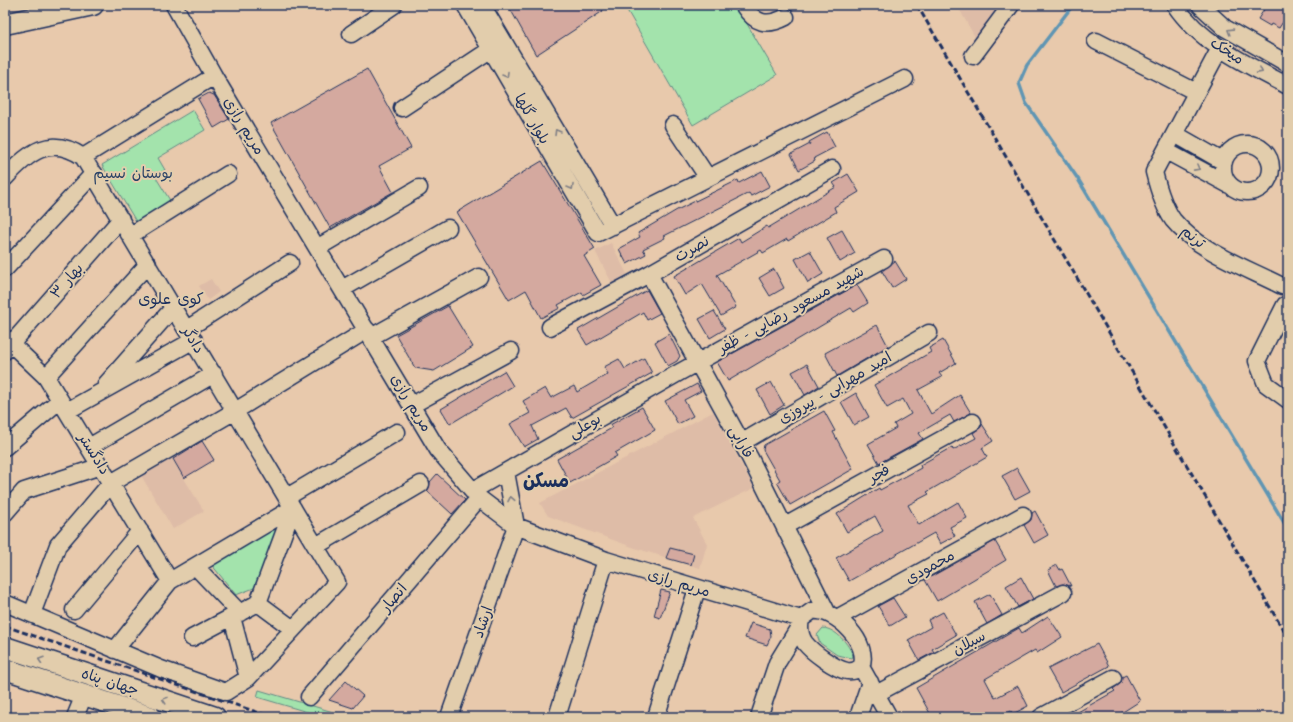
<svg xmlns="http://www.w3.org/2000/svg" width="1293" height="722" font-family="'Architects Daughter','Playpen Sans Arabic',sans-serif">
<rect width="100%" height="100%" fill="#e8c9ac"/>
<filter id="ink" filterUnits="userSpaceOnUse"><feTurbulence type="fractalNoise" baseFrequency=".025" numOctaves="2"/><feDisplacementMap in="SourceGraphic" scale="8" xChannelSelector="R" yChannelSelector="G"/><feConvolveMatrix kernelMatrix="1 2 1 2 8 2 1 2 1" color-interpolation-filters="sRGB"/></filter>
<g filter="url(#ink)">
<path fill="#debca7" d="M 957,5 L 1002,5 L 976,39 Z
M 611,243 L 627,274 L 612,283 L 595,251 Z
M 211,279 L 219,292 L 208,300 L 199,286 Z
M 713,412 L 754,488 L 693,518 L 707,544 L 700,568 L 635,548 L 548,516 L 540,503 Z
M 169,454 L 204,511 L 173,529 L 139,472 Z"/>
<path fill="#a3e3ac" stroke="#5f8985" d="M 624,5 L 736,5 L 777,75 L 693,125 Z
M 193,110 L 205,130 L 158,158 L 165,170 L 155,176 L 171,202 L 137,223 L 102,165 Z
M 275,527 L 278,531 L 254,588 L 236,595 L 211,564 Z
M 823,628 C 836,629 849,644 853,656 L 852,658 L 837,655 L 820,643 L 817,635 Z
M 259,690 L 350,717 L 324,717 L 257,697 Z"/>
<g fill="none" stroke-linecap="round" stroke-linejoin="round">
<path stroke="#5f95b3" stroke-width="3.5" d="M 1073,5 L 1027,65 L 1019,83 L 1026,103 L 1078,179 L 1288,529"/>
</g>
<path fill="#d4a99f" stroke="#1b2f5e" d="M 508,5 L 600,5 L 603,11 L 536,55 Z
M 1267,5 L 1288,5 L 1288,14 L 1279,28 L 1271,24 L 1270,26 L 1258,19 Z
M 367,69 L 411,148 L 379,166 L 393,192 L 330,228 L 271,123 Z
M 209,93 L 214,95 L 229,119 L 214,128 L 198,99 Z
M 827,132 L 835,147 L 814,158 L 815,161 L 799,170 L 791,154 L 810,144 L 809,142 Z
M 542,161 L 595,249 L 584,256 L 601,285 L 583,295 L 582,292 L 558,305 L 560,308 L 541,318 L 526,290 L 509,300 L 457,212 Z
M 762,171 L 770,186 L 751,196 L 749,193 L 664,236 L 665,238 L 643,249 L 646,254 L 627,264 L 619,249 L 640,237 L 638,233 L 677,210 L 738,180 L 739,183 Z
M 848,174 L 859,192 L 834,207 L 836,212 L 788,241 L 787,239 L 763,253 L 761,250 L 717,275 L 736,307 L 721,316 L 702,284 L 685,295 L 674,276 L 739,238 L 741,242 L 767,226 L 768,228 L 836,187 L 833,183 Z
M 842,230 L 855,253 L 840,262 L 827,238 Z
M 810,251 L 823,274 L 808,283 L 795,259 Z
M 895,261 L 906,279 L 892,288 L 882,271 Z
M 774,269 L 784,288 L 770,296 L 759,278 Z
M 857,285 L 868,303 L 854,312 L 851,308 L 728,381 L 717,362 Z
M 647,290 L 660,313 L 647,320 L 643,312 L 587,345 L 578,330 Z
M 448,306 L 473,347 L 434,371 L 415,368 L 396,335 Z
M 714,311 L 725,329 L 710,338 L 699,319 Z
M 877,325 L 888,346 L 837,376 L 825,353 Z
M 669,334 L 680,356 L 677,361 L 668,366 L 655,342 Z
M 943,340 L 956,363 L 939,373 L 942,377 L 918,390 L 931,414 L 960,395 L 971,413 L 954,422 L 950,415 L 919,433 L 923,439 L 879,463 L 868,444 L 896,428 L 894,424 L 911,414 L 903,399 L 887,408 L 874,385 L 931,352 L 929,348 Z
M 644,358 L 652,373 L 572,418 L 566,408 L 532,426 L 538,439 L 524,447 L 510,424 L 530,413 L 523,401 L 545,388 L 551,398 L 574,386 L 577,392 L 608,374 L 604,367 L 619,359 L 625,369 Z
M 807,364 L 819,386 L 805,395 L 792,372 Z
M 504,371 L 513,386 L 450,424 L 441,409 Z
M 771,382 L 784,405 L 770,414 L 757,390 Z
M 697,384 L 701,391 L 684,400 L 693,416 L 678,424 L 665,401 Z
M 856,393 L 869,417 L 854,425 L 841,402 Z
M 642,407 L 655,430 L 615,453 L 617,456 L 570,483 L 557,459 L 612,428 L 610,425 Z
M 824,411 L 835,431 L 833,432 L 853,469 L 790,505 L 777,482 L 780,480 L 763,450 L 764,445 Z
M 982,424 L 993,441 L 982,448 L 987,457 L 927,492 L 929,494 L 908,505 L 919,525 L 958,502 L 967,518 L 950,527 L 955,536 L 940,544 L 934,533 L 849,581 L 836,558 L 883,531 L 875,516 L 847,532 L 837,514 L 879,488 L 880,490 L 921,468 L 920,465 L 952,447 L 953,450 L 976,438 L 973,433 L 981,427 Z
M 202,441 L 214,460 L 184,478 L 173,459 Z
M 1017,468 L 1030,491 L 1015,499 L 1002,476 Z
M 437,474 L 465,500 L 452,514 L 427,491 L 429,488 L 430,482 Z
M 1035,511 L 1048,535 L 1034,543 L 1024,525 L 1031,520 L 1032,513 Z
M 995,541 L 1006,560 L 937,601 L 925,580 Z
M 670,548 L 694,554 L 691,565 L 666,558 Z
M 1057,565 L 1060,570 L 1062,569 L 1071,586 L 1063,584 L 1056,586 L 1048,570 Z
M 1021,577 L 1033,599 L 1018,607 L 1006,586 Z
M 661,590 L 670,592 L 660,618 L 654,616 Z
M 990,594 L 1002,615 L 987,624 L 975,602 Z
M 893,598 L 905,617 L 890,626 L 878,606 Z
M 943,612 L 956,635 L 932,649 L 934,652 L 919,660 L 908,640 L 931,627 L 928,620 Z
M 1048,616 L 1062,637 L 1037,653 L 1035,650 L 985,679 L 995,698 L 1018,686 L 1028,706 L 1013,714 L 1011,711 L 1000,717 L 932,717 L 916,688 L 1019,628 L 1022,633 Z
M 751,623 L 770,629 L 771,636 L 767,645 L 745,638 Z
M 1097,644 L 1109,666 L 1061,692 L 1048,669 Z
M 1126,675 L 1140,701 L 1115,717 L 1069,717 L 1115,691 L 1113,689 L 1121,683 L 1122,677 Z
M 346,681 L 363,696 L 353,708 L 329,700 Z"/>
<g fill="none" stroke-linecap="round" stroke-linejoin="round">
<defs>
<path id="minor" d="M 174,5 L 214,76 L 438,450 L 479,498 L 516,526 L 606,560 L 801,619
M 465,5 L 598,233 L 905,79
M 482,5 L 613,226
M 743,5 C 755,24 767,27 786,17
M 1175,5 C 1201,44 1248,65 1288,86
M 1200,5 L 1225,28 L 1288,64
M 351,34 L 394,5
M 1096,41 L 1196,92
M 1220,48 L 1154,172 C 1158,188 1163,206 1173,220 C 1198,251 1247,268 1282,286
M 973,56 L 1011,5
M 402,108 L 499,44
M 673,125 L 708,178
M 1175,134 L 1224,162
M1223 168a24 24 0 1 1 48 0a24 24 0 1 1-48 0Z
M 1166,151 L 1229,185
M 83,157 L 214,76
M 5,178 C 28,153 50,134 83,157 L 337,582 L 248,678 L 226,692 L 161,669 L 5,603
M 131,235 L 228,174
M 317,248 L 419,188
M 5,269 L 94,173
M 649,274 L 750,458 L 827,612
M 342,289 L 448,228
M 1285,305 L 1257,361 L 1266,384 L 1288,400
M 550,327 L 649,274 L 832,169
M 187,329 L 290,263
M 371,337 L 479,277
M 5,338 L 46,377 L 170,581
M 5,351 L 121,219
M 46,377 L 148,264
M 106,384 L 174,307
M 412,405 L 511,351
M 67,411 L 194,340
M 741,443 L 929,333
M 5,447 L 60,400
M 89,447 L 214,374
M 472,491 L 680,372 L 884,259
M 287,497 L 397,432
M 5,513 L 24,491 L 101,466
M 785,526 L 973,422
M 316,546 L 421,484
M 195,566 L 240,613
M 258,603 L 293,629
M 74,610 L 140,531
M 812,611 C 836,608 871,644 861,667 C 857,670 852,672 847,671 C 835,669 812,652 805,643 C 800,636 799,628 801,619 Z
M 32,614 L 58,545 L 111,483 L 235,411 L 367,330
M 232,617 L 248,678
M 837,618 L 1023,515
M 192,638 L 258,603 L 293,508
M 115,650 L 170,581 L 293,508
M 861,667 L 889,717
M 876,694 L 1063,593
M 309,697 L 479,498
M 75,717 L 84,695
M 449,717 L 516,526 L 506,472
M 557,717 L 606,560
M 656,717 L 697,589
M 759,717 L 777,663 L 799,627
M 858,717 L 870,682
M 1041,717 L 1113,678"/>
<path id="major" d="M 5,24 L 93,5
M 5,647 L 215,717
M 5,669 L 151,717"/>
</defs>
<use href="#minor" stroke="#1b2f5e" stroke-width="19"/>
<use href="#major" stroke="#1b2f5e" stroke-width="23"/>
<use href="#minor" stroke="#e2cdac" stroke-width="16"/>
<use href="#major" stroke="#e2cdac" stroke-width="20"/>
<path stroke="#1b2f5e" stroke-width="3" stroke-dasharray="6 3" stroke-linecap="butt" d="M 917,5 L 1288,638
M 5,626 L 271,717"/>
</g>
<defs><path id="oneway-chevron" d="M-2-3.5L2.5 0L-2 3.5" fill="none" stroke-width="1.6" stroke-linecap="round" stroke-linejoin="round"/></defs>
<g stroke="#7e7e85">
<use href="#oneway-chevron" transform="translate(1230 31) rotate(-148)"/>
<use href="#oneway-chevron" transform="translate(1260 71) rotate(28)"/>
<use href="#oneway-chevron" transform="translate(506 75) rotate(60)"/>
<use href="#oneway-chevron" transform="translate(557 132) rotate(-121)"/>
<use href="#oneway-chevron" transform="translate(1197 168) rotate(28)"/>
<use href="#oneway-chevron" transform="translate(571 187) rotate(60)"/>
<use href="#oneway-chevron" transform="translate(511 499) rotate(-101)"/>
<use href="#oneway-chevron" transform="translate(41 660) rotate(-162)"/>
<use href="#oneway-chevron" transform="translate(165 700) rotate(-162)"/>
</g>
</g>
<g text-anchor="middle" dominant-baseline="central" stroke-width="4" stroke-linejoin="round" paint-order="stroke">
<g font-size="15" fill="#1b2f5e" stroke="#e2cdac">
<text transform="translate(1227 51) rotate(33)">میخک</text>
<text transform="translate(532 119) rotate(60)">بلوار گلها</text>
<text transform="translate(244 126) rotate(59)">مریم رازی</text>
<text transform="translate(1193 237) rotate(39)">ترنم</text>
<text transform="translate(692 249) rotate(-30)">نصرت</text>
<text transform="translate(67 281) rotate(-49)">بهار ۳</text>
<text transform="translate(791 310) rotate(-29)">شهید مسعود رضایی - ظفر</text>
<text transform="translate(193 340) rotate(59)">دادگر</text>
<text transform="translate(835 388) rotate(-30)">امید مهرابی - پیروزی</text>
<text transform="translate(411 403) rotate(59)">مریم رازی</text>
<text transform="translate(585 426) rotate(-30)">بوعلی</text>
<text transform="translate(741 442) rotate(61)">فارابی</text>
<text transform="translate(94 454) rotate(58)">دادگستر</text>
<text transform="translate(879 474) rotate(-29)">فجر</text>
<text transform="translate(930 567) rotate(-29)">محمودی</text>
<text transform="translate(679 583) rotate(17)">مریم رازی</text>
<text transform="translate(394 598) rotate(-50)">انصار</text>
<text transform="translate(483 622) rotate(-71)">ارشاد</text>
<text transform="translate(969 643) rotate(-28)">سبلان</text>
<text transform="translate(110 682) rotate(18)">جهان پناه</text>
</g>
<g font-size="15" fill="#294166" stroke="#e2cdac">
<text x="133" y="173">بوستان نسیم</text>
</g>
<g font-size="16" fill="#1b2f5e" stroke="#e2cdac">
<text x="171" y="299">کوی علوی</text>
</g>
<g font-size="19" font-weight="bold" fill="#1b2f5e" stroke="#e2cdac">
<text x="546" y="481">مسکن</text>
</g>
</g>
<rect width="1293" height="722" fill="none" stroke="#e2cdac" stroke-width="20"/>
<rect x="10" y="10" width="1273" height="702" fill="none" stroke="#1b2f5e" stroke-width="1.5" filter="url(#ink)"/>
</svg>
